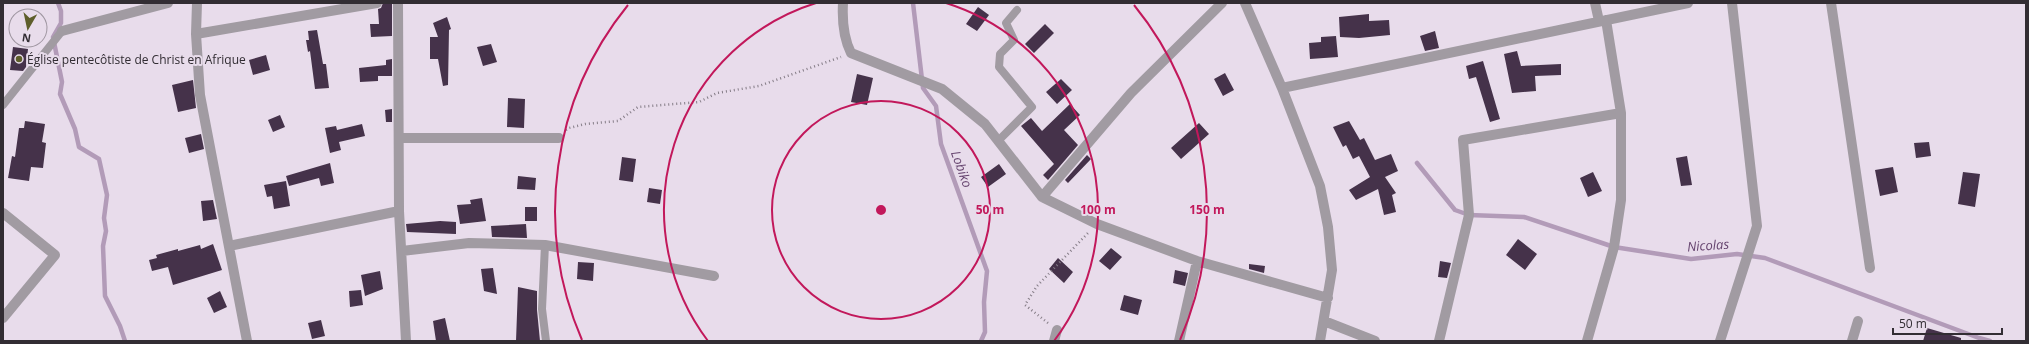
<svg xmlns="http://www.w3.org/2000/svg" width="2029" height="344" font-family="'Open Sans',sans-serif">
<rect width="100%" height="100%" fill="#e8dceb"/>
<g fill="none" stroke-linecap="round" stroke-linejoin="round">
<path stroke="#b29bb8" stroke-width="4.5" d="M 58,3 L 61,11 L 61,23 L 53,37 L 62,82 L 60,94 L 75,129 L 79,147 L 99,159 L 107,195 L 104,218 L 106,231 L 103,246 L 105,296 L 120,326 L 125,341
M 913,3 L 923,88 L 936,106 L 941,144 L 987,271 L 984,302 L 985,332 L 981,341
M 1417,163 L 1455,210 L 1469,215 L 1524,217 L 1614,247 L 1691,259 L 1737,254 L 1765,258 L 1979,338 L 1990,341"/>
</g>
<path fill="#45324a" d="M 383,3 L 392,3 L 392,36 L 371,37 L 370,24 L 379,24 L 378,9 L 381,8 Z
M 978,7 L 989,15 L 977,31 L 966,24 Z
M 1369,14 L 1369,21 L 1389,20 L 1390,35 L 1359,38 L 1340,37 L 1339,17 Z
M 447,17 L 451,29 L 449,30 L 448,85 L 443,86 L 438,59 L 430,59 L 430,37 L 438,37 L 433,23 Z
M 1045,24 L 1054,33 L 1034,53 L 1025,44 Z
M 317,30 L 323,64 L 326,64 L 329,88 L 315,89 L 310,51 L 308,52 L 306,40 L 309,40 L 308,31 Z
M 1435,31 L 1439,48 L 1425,51 L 1420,36 Z
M 1336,36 L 1338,57 L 1310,59 L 1309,43 L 1321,42 L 1321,37 Z
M 491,44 L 497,62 L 483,66 L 477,47 Z
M 13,47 L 28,49 L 26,67 L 23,71 L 10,70 Z
M 1517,51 L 1521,66 L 1561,64 L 1561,75 L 1535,76 L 1536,91 L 1512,93 L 1504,54 Z
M 266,55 L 270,70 L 253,75 L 249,60 Z
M 392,59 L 392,76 L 378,76 L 378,81 L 360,82 L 359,68 L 386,65 L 386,60 Z
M 1483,61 L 1500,119 L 1490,122 L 1476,77 L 1469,79 L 1466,66 Z
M 1225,73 L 1234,90 L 1223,96 L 1214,79 Z
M 857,74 L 873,78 L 867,105 L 851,102 Z
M 1061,79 L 1072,90 L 1057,104 L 1046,92 Z
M 193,80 L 196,108 L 178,112 L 172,85 Z
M 508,98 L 525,99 L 524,128 L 507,127 Z
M 1070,104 L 1080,115 L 1064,130 L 1078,145 L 1048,180 L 1043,175 L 1054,164 L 1021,126 L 1031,118 L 1042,131 Z
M 392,109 L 392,122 L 386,122 L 385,110 Z
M 280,115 L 285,127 L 273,132 L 268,120 Z
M 25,121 L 45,124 L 42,142 L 46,143 L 43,168 L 31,167 L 29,181 L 8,178 L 12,156 L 15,157 L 19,128 L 24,128 Z
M 1349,121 L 1360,140 L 1364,138 L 1375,160 L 1391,154 L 1398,171 L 1385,177 L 1396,193 L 1392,195 L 1396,212 L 1384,215 L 1378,189 L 1356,200 L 1349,190 L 1370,177 L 1359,156 L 1353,159 L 1346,145 L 1343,147 L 1333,127 Z
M 1199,123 L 1209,134 L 1181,159 L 1171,148 Z
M 362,124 L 365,136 L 339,142 L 341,150 L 330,153 L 325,128 L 336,126 L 337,130 Z
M 201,134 L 204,149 L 189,153 L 185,138 Z
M 1929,142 L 1931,156 L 1916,158 L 1914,143 Z
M 1087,155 L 1091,159 L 1068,183 L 1065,180 Z
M 1687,156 L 1692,185 L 1681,186 L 1676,158 Z
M 622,157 L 636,159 L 633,182 L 619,180 Z
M 330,163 L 334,183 L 321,186 L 319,178 L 289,186 L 286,176 Z
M 999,164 L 1006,174 L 988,187 L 981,177 Z
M 1893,167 L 1898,192 L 1880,196 L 1875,170 Z
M 1593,172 L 1602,191 L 1588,197 L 1580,178 Z
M 1963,172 L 1980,174 L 1975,207 L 1958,204 Z
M 518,176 L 536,178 L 535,190 L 517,189 Z
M 286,181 L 290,206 L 274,209 L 272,196 L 267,197 L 264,185 Z
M 649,188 L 662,190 L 660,204 L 647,202 Z
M 482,198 L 486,221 L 460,224 L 457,205 L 471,204 L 470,200 Z
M 213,200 L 217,219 L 203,221 L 201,201 Z
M 525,207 L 537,207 L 537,221 L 525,221 Z
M 440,221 L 456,222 L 456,234 L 407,232 L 406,224 Z
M 526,224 L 527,238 L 492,237 L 491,226 Z
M 1518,239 L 1537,254 L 1525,270 L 1506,255 Z
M 213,244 L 222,270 L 173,285 L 168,267 L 152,271 L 149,260 L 157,258 L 156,255 L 178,249 L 178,251 L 200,245 L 201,249 Z
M 1111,248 L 1122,257 L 1110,270 L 1099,261 Z
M 1058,258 L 1073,272 L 1064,283 L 1049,269 Z
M 1440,261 L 1451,263 L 1447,278 L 1438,277 Z
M 578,262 L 594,263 L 593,281 L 577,279 Z
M 1249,264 L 1265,266 L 1264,273 L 1249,269 Z
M 493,268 L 497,294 L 484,291 L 481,269 Z
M 1175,270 L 1188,273 L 1185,286 L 1173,283 Z
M 380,271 L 383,289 L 365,296 L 361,275 Z
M 518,287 L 537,291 L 537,310 L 540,341 L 516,341 Z
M 361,290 L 363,305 L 350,307 L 349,291 Z
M 220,291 L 227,307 L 214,313 L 207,298 Z
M 1124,295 L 1142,300 L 1138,315 L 1120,310 Z
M 445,318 L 450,341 L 436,341 L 433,321 Z
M 321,320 L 325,336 L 312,339 L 308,323 Z
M 1927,328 L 1961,338 L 1961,341 L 1923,341 Z"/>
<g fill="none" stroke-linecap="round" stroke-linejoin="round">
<path stroke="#857d87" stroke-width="2.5" stroke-dasharray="1 3" stroke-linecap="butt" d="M 566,130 L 569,128 L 585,124 L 618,121 L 638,107 L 699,102 L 717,93 L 759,86 L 841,57
M 1048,323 L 1025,305 L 1037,286 L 1088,233"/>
<path stroke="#a19ba2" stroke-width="8" d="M 3,105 L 62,31
M 998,141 L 1032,107 L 999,67 L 1000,54 L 1014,40 L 1006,23 L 1017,10
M 545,245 L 542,309 L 546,341"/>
<path stroke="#a19ba2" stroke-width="10" d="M 197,3 L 196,34 L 200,95 L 247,341
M 398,3 L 399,211 L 406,341
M 843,3 C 842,21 843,37 851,53 L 942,89 L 985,124 L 1042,197 L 1097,224 L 1197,261 L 1328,298
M 1245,3 L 1282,88 L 1320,186 L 1328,227 L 1332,270 L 1320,341
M 1595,3 L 1599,21
M 1831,3 L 1870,268
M 62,31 L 168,3
M 196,34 L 377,3
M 1282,88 L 1688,3
M 399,138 L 559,138
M 1042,197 L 1131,93 L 1222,3
M 3,213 L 55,255 L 3,318
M 229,246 L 399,211
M 402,251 L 469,243 L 545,245 L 714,276
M 1324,321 L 1375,341
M 1054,341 L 1057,330
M 1179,341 L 1197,261
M 1439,341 L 1469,215 L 1463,140 L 1621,113
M 1587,341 L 1614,247 L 1621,200 L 1621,113 L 1606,20
M 1720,341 L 1757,226 L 1732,3
M 1852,341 L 1858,321"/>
</g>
<g fill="none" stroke="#c2185b" stroke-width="2">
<circle cx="881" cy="210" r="109"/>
<path d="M708 341A217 217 0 0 1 816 3M946 3A217 217 0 0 1 1054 341"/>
<path d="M582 340A326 326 0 0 1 628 5M1134 5A326 326 0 0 1 1180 340"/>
</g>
<circle fill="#5e5e2b" stroke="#e8dceb" stroke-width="1.5" cx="19" cy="59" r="4"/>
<g text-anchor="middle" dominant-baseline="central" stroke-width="4" stroke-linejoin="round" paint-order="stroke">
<g font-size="12" fill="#322d33" stroke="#e8dceb" text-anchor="start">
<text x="27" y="59">Église pentecôtiste de Christ en Afrique</text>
</g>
<g font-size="13" font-style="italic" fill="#65436e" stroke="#e8dceb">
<text transform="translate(962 169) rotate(70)">Lobiko</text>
<text transform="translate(1708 245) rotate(-4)">Nicolas</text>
</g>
</g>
<circle cx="881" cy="210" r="6" fill="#c2185b" stroke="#e8dceb" stroke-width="2"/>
<g font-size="12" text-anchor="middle" font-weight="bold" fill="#c2185b" stroke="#e8dceb" stroke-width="4" stroke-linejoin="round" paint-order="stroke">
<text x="990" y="214">50 m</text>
<text x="1098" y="214">100 m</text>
<text x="1207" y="214">150 m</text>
</g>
<rect width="2029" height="344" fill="none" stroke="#322d33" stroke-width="8"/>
<g transform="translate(28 28) rotate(189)"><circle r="19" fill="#e8dceb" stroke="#9f96a1"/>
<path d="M0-3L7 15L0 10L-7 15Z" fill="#5e5e2b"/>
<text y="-6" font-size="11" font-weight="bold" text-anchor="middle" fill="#322d33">N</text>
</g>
<path d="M1893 328v6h109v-6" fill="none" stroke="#322d33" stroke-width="2"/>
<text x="1899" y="328" font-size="12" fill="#322d33" stroke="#e8dceb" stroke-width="3" paint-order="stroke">50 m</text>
</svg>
